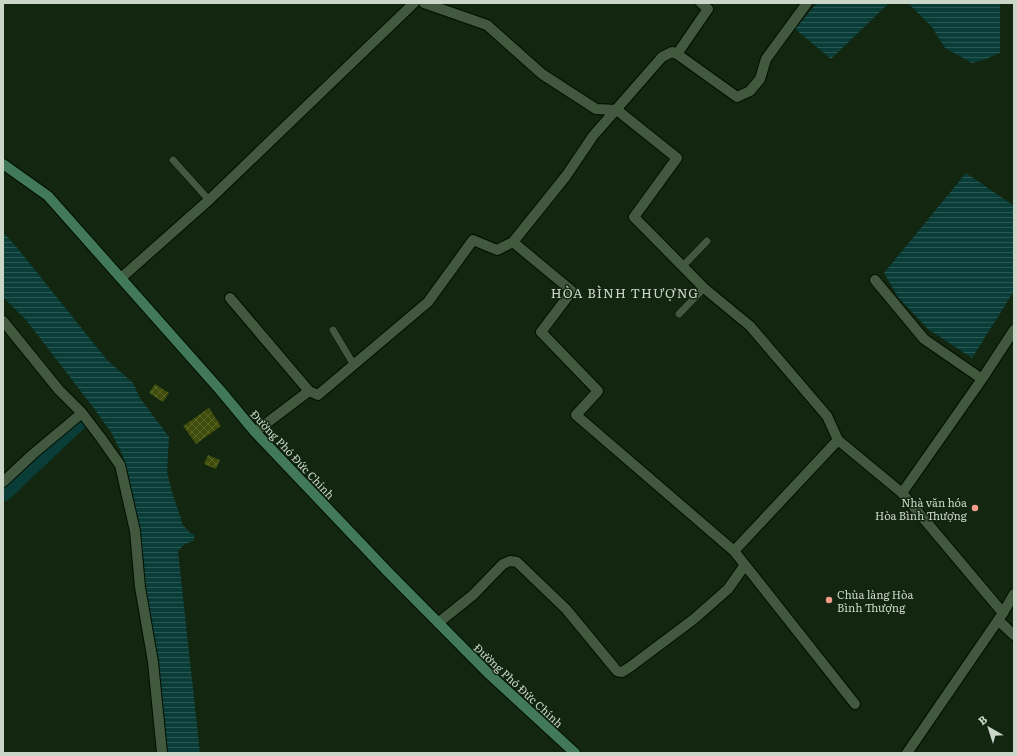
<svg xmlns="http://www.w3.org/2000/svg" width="1017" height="756" font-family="Literata,serif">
<defs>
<pattern id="water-rules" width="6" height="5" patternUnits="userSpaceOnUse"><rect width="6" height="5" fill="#0a3d38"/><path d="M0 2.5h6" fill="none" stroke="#2c5853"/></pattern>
<pattern id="building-cross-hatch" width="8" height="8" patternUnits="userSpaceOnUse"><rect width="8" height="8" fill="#404c0a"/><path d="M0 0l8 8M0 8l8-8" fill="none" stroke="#5a652c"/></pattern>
</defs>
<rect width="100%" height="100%" fill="#122610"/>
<path fill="url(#water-rules)" d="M 817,3 L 889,3 L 831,59 L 795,29 Z
M 908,3 L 1000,3 L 1000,53 L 986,59 L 972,63 L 945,48 L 932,27 Z
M 966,173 L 1014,206 L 1014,291 L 972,358 L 928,329 L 898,297 L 884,273 Z
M 3,232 L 19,250 L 107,360 L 133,383 L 140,398 L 169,437 L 167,472 L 172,492 L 183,525 L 190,533 L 195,535 L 193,541 L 185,544 L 178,551 L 200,753 L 167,753 L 161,684 L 142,575 L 139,528 L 128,474 L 123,456 L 111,432 L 93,407 L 26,320 L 3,297 Z"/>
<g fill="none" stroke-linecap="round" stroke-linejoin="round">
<path stroke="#0a3d38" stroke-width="19" d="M 3,492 L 78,421"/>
</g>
<path fill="url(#building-cross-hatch)" d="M 155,384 L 169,393 L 163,402 L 149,393 Z
M 209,408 L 221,426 L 196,444 L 183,426 Z
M 208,455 L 220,460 L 216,469 L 204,464 Z"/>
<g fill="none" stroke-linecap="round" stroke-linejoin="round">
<defs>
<path id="service" d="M 173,160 L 209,200
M 683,266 L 707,241
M 679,314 L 704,288
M 333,330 L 354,365"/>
<path id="minor" d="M 424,3 L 487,25 L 542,74 L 596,109 L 617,110 L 677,158 L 634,217 L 704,288 L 750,326 L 827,416 L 838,440 L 902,493 L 1003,613
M 677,54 L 708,9 L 701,3
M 513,242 L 572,291 L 541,332 L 598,391 L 576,415 L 734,551 L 855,704
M 121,278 L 209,200 L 414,3
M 875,280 L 924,339 L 982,379
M 230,298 L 309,391
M 3,321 L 59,390 L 82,413 L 101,438 L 120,465 L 135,531 L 140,587 L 153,662 L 162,753
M 255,432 L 309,391 L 318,395 L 428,302 L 473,240 L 497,250 L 513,242 L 566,176 L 593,136 L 662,57 L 672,52 L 677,54 L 737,97 L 750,91 L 760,79 L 766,59 L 807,3
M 3,482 L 33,454 L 82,413
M 902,493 L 982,379 L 1014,330
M 734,551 L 838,440
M 998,620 L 1014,635
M 438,623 L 473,595 L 503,564 L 510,561 L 517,562 L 566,609 L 613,666 L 617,671 L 622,672 L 630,667 L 694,619 L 728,589 L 745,565
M 907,753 L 1003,613 L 1014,594"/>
<path id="secondary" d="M 3,164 L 48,196 L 220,390 L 255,432 L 388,572 L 488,673 L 575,753"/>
</defs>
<use href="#service" stroke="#000f00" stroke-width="8"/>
<use href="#minor" stroke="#000f00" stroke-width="12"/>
<use href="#secondary" stroke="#000f00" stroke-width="12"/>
<use href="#service" stroke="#42583f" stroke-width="7"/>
<use href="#minor" stroke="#42583f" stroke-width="10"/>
<use href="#secondary" stroke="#427a59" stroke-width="10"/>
</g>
<g fill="#f49d8b" stroke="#122610" stroke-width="1.5">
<circle cx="975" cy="508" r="4"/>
<circle cx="829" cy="600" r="4"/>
</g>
<g text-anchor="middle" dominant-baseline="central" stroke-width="3" stroke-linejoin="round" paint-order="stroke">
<g font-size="11" fill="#cad7c8" stroke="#122610">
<text transform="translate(293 454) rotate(47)">Đường Phó Đức Chính</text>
<text transform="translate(519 685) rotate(43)">Đường Phó Đức Chính</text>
</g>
<g font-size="11" fill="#cad7c8" stroke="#122610" text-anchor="end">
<text x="967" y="502">Nhà văn hóa<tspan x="967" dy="13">Hòa Bình Thượng</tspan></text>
<text x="837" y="594" text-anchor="start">Chùa làng Hòa<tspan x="837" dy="13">Bình Thượng</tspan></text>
</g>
<g font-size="13" letter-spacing="1" fill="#cad7c8" stroke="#122610">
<text x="625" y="292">HÒA BÌNH THƯỢNG</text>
</g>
</g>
<rect width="1017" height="756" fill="none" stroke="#cad7c8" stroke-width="8"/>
<g transform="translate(989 728) rotate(321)" stroke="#122610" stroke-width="3" paint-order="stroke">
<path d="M0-3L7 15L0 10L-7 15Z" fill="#cad7c8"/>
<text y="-6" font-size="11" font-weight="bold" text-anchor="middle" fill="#cad7c8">B</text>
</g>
</svg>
